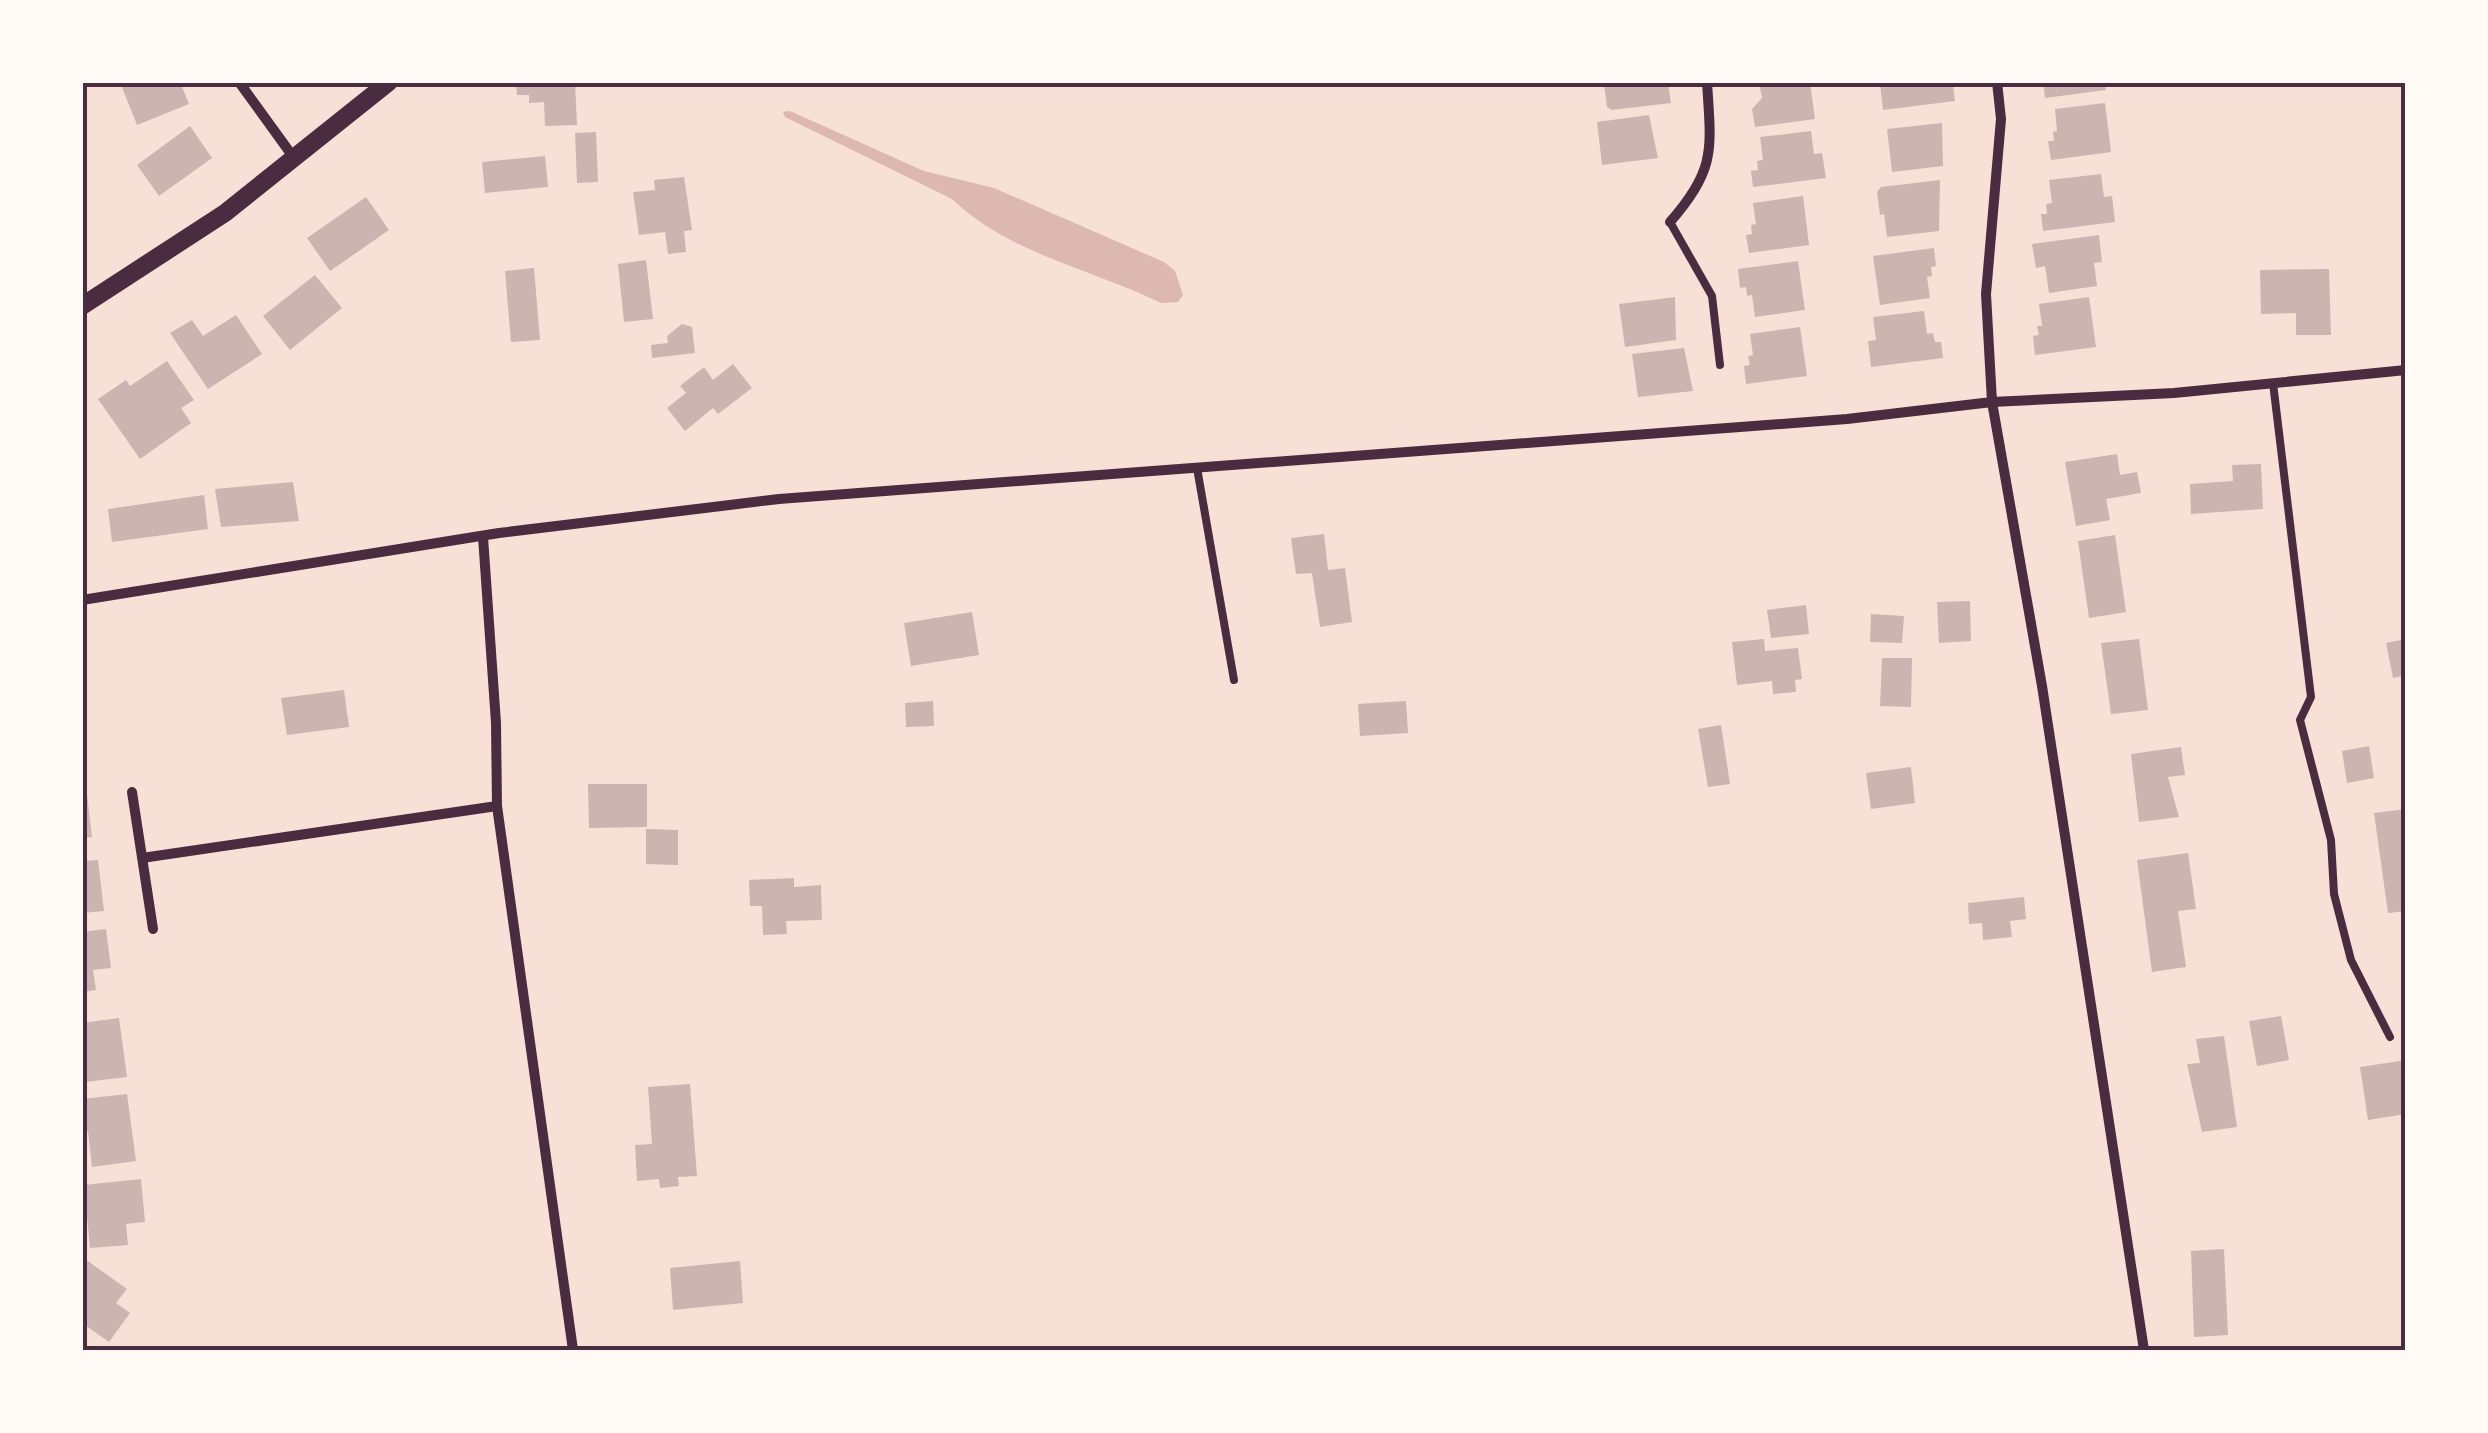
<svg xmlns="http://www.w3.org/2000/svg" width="2488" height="1433" font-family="Roboto,sans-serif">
<rect width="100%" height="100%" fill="#f7e1d7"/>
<path fill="#dcb8b0" d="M 790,111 L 924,171 L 994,188 L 1164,262 L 1175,271 L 1183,295 L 1178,302 L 1161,303 C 1092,269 1009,254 952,199 L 785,117 L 783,112 Z"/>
<path fill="#ccb4b1" d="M 127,82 L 180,82 L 189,104 L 137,125 L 121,85 Z
M 516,82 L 575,82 L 577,125 L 545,126 L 544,102 L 529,103 L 529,95 L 517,95 Z
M 1608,82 L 1668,82 L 1671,103 L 1612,110 L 1607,107 L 1604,84 Z
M 1759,82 L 1810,82 L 1815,119 L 1755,127 L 1752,109 L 1762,98 Z
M 1946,82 L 1953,85 L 1955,101 L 1883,110 L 1880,84 Z
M 2043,82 L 2105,82 L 2106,90 L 2045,98 Z
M 2105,103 L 2111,152 L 2051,160 L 2048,141 L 2054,141 L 2053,132 L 2057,131 L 2055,109 Z
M 1649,115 L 1658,158 L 1602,165 L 1597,122 Z
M 1942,123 L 1943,166 L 1892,172 L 1887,129 Z
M 190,126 L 212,158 L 159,196 L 137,165 Z
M 1811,131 L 1814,154 L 1822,153 L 1826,178 L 1753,187 L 1751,171 L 1758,170 L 1757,161 L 1763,160 L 1760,137 Z
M 596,132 L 598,182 L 577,183 L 575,133 Z
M 545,156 L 548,187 L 485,193 L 482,162 Z
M 2101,174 L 2104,197 L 2112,196 L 2115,222 L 2043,231 L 2041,214 L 2047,214 L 2046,204 L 2052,203 L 2049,180 Z
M 684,177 L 692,230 L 684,231 L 686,252 L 668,254 L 665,232 L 639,235 L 633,192 L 655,190 L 654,180 Z
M 1940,180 L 1939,231 L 1887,237 L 1884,214 L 1880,215 L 1877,192 L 1881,187 Z
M 1803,196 L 1809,245 L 1749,253 L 1746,235 L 1752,234 L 1751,225 L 1756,224 L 1753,203 Z
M 366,197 L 389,230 L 330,271 L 307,238 Z
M 2099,235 L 2102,262 L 2094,263 L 2097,286 L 2049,293 L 2045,266 L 2036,268 L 2032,244 Z
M 1934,248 L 1936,266 L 1931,267 L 1932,276 L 1927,277 L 1930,298 L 1880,305 L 1873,256 Z
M 646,260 L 653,319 L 624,322 L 618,264 Z
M 1798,261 L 1805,310 L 1755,317 L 1752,295 L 1747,296 L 1746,287 L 1740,288 L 1738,269 Z
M 534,268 L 540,340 L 511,342 L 505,271 Z
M 2329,269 L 2331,335 L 2296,335 L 2296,313 L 2261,314 L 2260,270 Z
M 315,275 L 342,308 L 290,350 L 263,316 Z
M 1675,297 L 1676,340 L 1625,347 L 1619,304 Z
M 2089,297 L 2096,347 L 2035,355 L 2033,336 L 2039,335 L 2037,326 L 2042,326 L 2039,304 Z
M 1924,311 L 1927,334 L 1933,333 L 1935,342 L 1941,342 L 1943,358 L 1871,367 L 1868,341 L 1876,340 L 1873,317 Z
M 236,315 L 262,354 L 208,389 L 170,333 L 192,320 L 203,336 Z
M 682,324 L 692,327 L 695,353 L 652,358 L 651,345 L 668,343 L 667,336 Z
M 1800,327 L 1807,376 L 1746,384 L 1744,366 L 1750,365 L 1748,356 L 1753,355 L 1750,334 Z
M 1684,348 L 1693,391 L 1638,397 L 1632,354 Z
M 167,361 L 194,400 L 181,408 L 191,423 L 140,459 L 98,399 L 126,380 L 130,386 Z
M 733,364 L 752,388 L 718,414 L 713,408 L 685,431 L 667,408 L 686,393 L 680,386 L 704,367 L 713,380 Z
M 2117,454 L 2120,475 L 2137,472 L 2141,493 L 2106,499 L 2110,520 L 2076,526 L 2065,462 Z
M 2261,464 L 2263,509 L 2191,514 L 2190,484 L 2233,481 L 2232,465 Z
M 293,482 L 299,521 L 221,527 L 215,489 Z
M 204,495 L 208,529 L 112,542 L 108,509 Z
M 1324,534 L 1328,570 L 1345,568 L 1352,622 L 1320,627 L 1312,573 L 1296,574 L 1291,538 Z
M 2115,535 L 2126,612 L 2089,618 L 2078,541 Z
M 1970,601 L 1971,641 L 1939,643 L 1937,602 Z
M 1806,605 L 1809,634 L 1771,638 L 1767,610 Z
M 972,612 L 979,655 L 911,666 L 904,623 Z
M 1871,614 L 1904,616 L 1902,643 L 1870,642 Z
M 1764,639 L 1765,651 L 1798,648 L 1802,679 L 1795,680 L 1796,692 L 1773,694 L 1772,681 L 1737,685 L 1732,642 Z
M 2139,639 L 2148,710 L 2111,714 L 2101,643 Z
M 2406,639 L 2406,675 L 2393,678 L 2386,643 Z
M 1882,658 L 1912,658 L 1911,707 L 1880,706 Z
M 344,690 L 349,727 L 287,735 L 281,698 Z
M 933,701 L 934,726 L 906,727 L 905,703 Z
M 1406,701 L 1408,733 L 1360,736 L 1358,704 Z
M 1721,725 L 1730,784 L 1708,787 L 1698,729 Z
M 2369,746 L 2374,778 L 2347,783 L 2342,751 Z
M 2181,747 L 2185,775 L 2168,777 L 2179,817 L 2139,822 L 2131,754 Z
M 1911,767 L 1915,803 L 1871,809 L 1866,773 Z
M 85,777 L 92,837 L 82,838 L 82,778 Z
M 588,784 L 647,784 L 647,827 L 589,828 Z
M 2406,809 L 2406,911 L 2388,913 L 2374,813 Z
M 646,829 L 678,830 L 678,865 L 646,864 Z
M 2188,853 L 2196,909 L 2178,911 L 2186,967 L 2152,972 L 2137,860 Z
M 98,860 L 104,911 L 82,913 L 82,861 Z
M 794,878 L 794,887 L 821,885 L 822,920 L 786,921 L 787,934 L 763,935 L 762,906 L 750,906 L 749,880 Z
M 2024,897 L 2026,919 L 2010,921 L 2012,937 L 1983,940 L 1982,923 L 1969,924 L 1968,903 Z
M 106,929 L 111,968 L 93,970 L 96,990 L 82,992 L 82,932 Z
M 2281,1016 L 2289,1060 L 2257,1066 L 2249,1021 Z
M 119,1018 L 127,1077 L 85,1082 L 82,1023 Z
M 2224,1036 L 2237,1127 L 2202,1132 L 2187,1064 L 2200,1063 L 2196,1039 Z
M 2406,1060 L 2406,1114 L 2368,1120 L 2360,1067 Z
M 690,1084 L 697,1176 L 678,1177 L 679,1186 L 660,1188 L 659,1179 L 637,1181 L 635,1145 L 652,1144 L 648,1087 Z
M 127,1094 L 136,1161 L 92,1167 L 88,1131 L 82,1132 L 82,1099 Z
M 141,1179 L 145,1222 L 126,1224 L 128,1245 L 90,1248 L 84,1185 Z
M 2224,1249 L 2228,1335 L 2194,1337 L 2191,1251 Z
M 85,1259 L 127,1289 L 116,1303 L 130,1313 L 109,1342 L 82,1323 Z
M 740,1261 L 743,1303 L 673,1310 L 670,1268 Z"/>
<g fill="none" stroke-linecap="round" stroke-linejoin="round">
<path stroke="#4a2c40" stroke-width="8" d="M 1670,222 L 1712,296 L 1720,365
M 2273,383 L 2311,697 L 2300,720 L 2331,840 L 2334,894 L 2351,960 L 2390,1037
M 1197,468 L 1234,680"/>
<path stroke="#4a2c40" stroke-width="10" d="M 239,82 L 294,158
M 1997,82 L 2001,119 L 1986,294 L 1992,402 L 2042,686 L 2144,1350
M 1670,222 C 1717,169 1711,148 1707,82
M 483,537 L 496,723 L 497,806 L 573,1350
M 82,600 L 499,533 L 779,499 L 1847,419 L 1992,402 L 2174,393 L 2406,370
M 132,792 L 153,929
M 142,858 L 497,806"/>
<path stroke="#4a2c40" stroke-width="18" d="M 82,306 L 225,213 L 389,82"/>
</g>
<rect width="2488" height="1433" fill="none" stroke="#fffaf5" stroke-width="170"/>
<rect x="85" y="85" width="2318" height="1263" fill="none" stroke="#4a2c40" stroke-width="4"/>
</svg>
